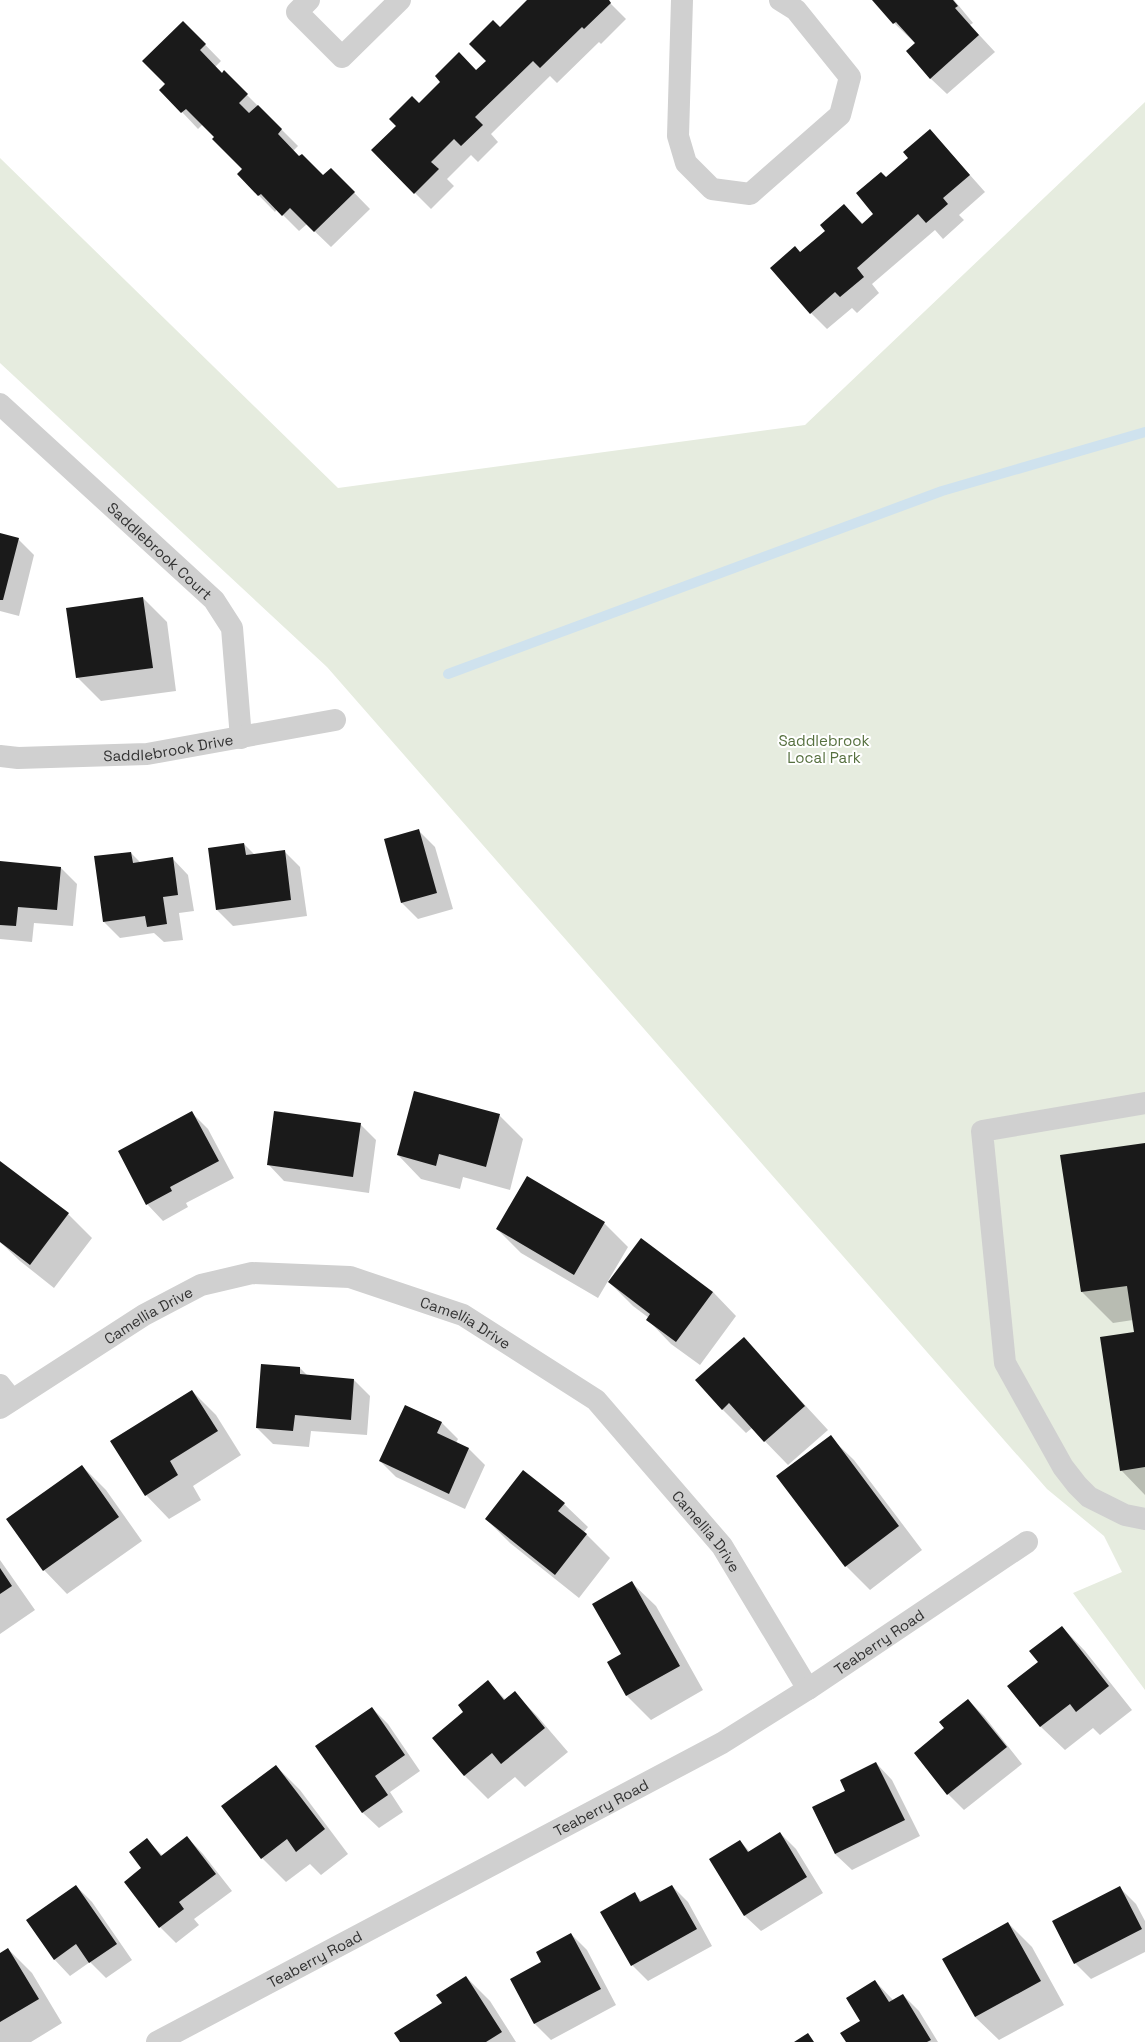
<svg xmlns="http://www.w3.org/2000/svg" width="1145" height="2042" font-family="'Space Grotesk',sans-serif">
<rect width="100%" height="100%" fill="#fff"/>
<path fill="#e6ecdf" d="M 1145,102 L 1145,1690 L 1073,1593 L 1122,1572 L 1104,1536 L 1047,1489 L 327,667 L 0,363 L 0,158 L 338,488 L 805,425 Z"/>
<path fill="#0003" d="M 528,0 L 607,0 L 626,19 L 601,44 L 599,42 L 557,83 L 550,76 L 491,134 L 498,142 L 478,162 L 471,155 L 447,179 L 454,186 L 431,209 L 372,150 L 419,104 L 476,72 L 487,61 L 500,28 Z
M 873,0 L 954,0 L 973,23 L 970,25 L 995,52 L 947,94 L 930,78 L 916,44 L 894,23 Z
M 183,22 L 221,61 L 215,67 L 223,74 L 224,72 L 298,146 L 293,151 L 299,157 L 323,177 L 331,169 L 370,209 L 331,247 L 307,224 L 299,231 L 277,209 L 275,212 L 238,174 L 243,169 L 216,137 L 203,124 L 198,129 L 182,112 L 166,84 Z
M 930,130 L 985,192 L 959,215 L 964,220 L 943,239 L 935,230 L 872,284 L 879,293 L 857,313 L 852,308 L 827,329 L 811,313 L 801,253 L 826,231 L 844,205 L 863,224 L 875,214 L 886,178 L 910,158 Z
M 0,534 L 18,539 L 34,555 L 19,616 L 0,611 Z
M 143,598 L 167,622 L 176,691 L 101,701 L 77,677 Z
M 419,831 L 435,847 L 453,909 L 418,919 L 402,903 Z
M 244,844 L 255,855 L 284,851 L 300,867 L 307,916 L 233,926 L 217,910 Z
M 131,853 L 141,863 L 172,858 L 188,875 L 194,911 L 179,913 L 183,940 L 164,942 L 154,933 L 120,938 L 104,922 L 95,857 Z
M 0,862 L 60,867 L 77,884 L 73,926 L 34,923 L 32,942 L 0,939 Z
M 192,1113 L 208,1129 L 234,1178 L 186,1203 L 188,1207 L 163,1221 L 147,1204 Z
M 499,1115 L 523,1139 L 510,1190 L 463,1177 L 460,1189 L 421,1179 L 398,1155 Z
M 360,1124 L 376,1140 L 369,1193 L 284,1181 L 268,1164 Z
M 1145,1144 L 1145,1495 L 1121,1470 L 1135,1333 L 1133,1320 L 1113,1323 L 1082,1292 Z
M 0,1162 L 68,1214 L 92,1238 L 54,1288 L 20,1261 L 0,1242 Z
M 604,1223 L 628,1247 L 598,1298 L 521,1253 L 497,1229 Z
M 609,1282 L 713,1292 L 736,1316 L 700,1365 L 671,1344 L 648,1320 L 649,1318 L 633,1306 Z
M 744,1339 L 828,1430 L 788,1465 L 752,1428 L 746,1433 L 722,1409 Z
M 300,1368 L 308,1376 L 354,1380 L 370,1396 L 367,1435 L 311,1431 L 309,1447 L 273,1444 L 257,1428 Z
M 192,1391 L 216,1415 L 241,1455 L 193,1486 L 201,1500 L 169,1519 L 146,1495 Z
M 406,1406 L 442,1423 L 458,1439 L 456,1443 L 469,1449 L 485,1465 L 465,1509 L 396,1477 L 380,1461 Z
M 830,1437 L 854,1460 L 922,1550 L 870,1590 L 846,1566 L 778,1477 Z
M 82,1466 L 106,1490 L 142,1541 L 67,1594 L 44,1570 Z
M 564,1504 L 588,1527 L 584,1532 L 610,1558 L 579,1598 L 510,1543 L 486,1519 Z
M 0,1560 L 35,1610 L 0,1634 Z
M 632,1583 L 656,1606 L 703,1690 L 651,1720 L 627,1696 L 608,1662 L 622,1654 Z
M 1062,1627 L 1085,1651 L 1132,1710 L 1100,1735 L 1093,1728 L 1065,1750 L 1041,1727 L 1008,1686 L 1039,1662 Z
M 488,1682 L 506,1700 L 515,1693 L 538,1717 L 568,1752 L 525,1787 L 515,1777 L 488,1799 L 464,1775 L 465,1712 Z
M 968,1700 L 984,1716 L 1022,1764 L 964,1810 L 948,1794 L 915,1753 L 946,1729 Z
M 372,1708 L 388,1724 L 420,1771 L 390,1792 L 403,1812 L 379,1828 L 362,1812 Z
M 876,1763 L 892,1780 L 920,1836 L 852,1870 L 835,1854 L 813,1808 L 846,1791 Z
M 276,1766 L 300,1790 L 348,1854 L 321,1875 L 310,1864 L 286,1882 L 262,1858 Z
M 780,1833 L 796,1849 L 823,1893 L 761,1931 L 744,1915 L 740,1841 L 750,1852 Z
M 187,1837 L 203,1854 L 232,1891 L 194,1919 L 199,1925 L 176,1943 L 160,1927 L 143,1868 L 147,1840 L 163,1856 Z
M 76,1886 L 92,1902 L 132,1960 L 106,1978 L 90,1962 L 70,1976 L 54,1959 Z
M 672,1886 L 688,1902 L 712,1946 L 648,1981 L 632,1965 L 634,1894 L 643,1902 Z
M 1120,1888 L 1136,1904 L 1145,1921 L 1145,1952 L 1091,1979 L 1075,1963 Z
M 1008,1923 L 1032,1947 L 1064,2005 L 999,2040 L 975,2017 Z
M 571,1934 L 587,1950 L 616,2005 L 551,2040 L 535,2024 L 511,1979 L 542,1962 Z
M 8,1949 L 32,1973 L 62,2023 L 31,2042 L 0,2042 L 0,1954 Z
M 466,1977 L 490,2001 L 516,2042 L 401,2042 L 443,2003 Z
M 875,1981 L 893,2000 L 903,1995 L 919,2011 L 938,2042 L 847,2042 L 861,2021 Z"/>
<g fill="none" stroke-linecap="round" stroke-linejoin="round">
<path stroke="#cfe2ee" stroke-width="10" d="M 448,674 L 942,491 L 1145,432"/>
</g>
<path fill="#1a1a1a" d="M 527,0 L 609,0 L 611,3 L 584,29 L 582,27 L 540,68 L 533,61 L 475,117 L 483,125 L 461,146 L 454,139 L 431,162 L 439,169 L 414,194 L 371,150 L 396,126 L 389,119 L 412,96 L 419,103 L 440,82 L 435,76 L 459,52 L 476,70 L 486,61 L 469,44 L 493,20 L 500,27 Z
M 872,0 L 953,0 L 958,6 L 955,8 L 979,35 L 930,79 L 906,51 L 915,43 L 896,22 L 893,24 Z
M 183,21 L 206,44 L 200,50 L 222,73 L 224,70 L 248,94 L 239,103 L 249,113 L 258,105 L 282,129 L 278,134 L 299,156 L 302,154 L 323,175 L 331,168 L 355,192 L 314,232 L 290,208 L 282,216 L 261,194 L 258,196 L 237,174 L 242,169 L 212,139 L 214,137 L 186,109 L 181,113 L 159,90 L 165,84 L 142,61 Z
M 930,129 L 970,175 L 943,198 L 948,204 L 926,223 L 918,214 L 857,268 L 864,277 L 840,297 L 835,292 L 810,314 L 770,268 L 795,246 L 800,252 L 825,231 L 820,225 L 844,204 L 862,224 L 873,214 L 856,193 L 881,172 L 886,177 L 908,158 L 903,152 Z
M 0,533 L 19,538 L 3,600 L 0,600 Z
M 143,597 L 153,668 L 76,678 L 66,608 Z
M 419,829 L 437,893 L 401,903 L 384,839 Z
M 244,843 L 246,855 L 285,850 L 291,900 L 216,910 L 208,848 Z
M 131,852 L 133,863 L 173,857 L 178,895 L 163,897 L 167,924 L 147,927 L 145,916 L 103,922 L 94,856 Z
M 0,861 L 61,867 L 57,910 L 18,907 L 16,926 L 0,925 Z
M 414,1091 L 500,1114 L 486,1167 L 439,1154 L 436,1166 L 397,1155 Z
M 192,1111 L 219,1161 L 170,1187 L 172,1191 L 146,1205 L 118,1151 Z
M 274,1111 L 361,1123 L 353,1177 L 267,1165 Z
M 1145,1143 L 1145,1467 L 1120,1471 L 1100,1337 L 1134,1332 L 1127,1286 L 1081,1292 L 1060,1155 Z
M 0,1161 L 69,1213 L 30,1265 L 0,1242 Z
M 527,1176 L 605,1222 L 574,1275 L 496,1229 Z
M 641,1238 L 713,1292 L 676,1342 L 646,1320 L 650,1314 L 608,1282 Z
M 744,1337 L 805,1406 L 764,1442 L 729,1403 L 722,1410 L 695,1380 Z
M 261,1364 L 300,1367 L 300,1374 L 354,1379 L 351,1420 L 295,1415 L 293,1431 L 256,1428 Z
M 192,1390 L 218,1431 L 170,1461 L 178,1475 L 145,1496 L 110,1441 Z
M 405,1405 L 442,1422 L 437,1433 L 469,1448 L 449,1494 L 379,1461 Z
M 831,1435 L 899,1526 L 845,1567 L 776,1476 Z
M 82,1465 L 119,1517 L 43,1571 L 6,1519 Z
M 523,1470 L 565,1503 L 558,1511 L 587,1534 L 555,1575 L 485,1519 Z
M 0,1568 L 12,1586 L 0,1594 Z
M 632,1581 L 680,1666 L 626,1696 L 607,1662 L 621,1654 L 592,1604 Z
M 1062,1626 L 1109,1686 L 1076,1712 L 1070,1704 L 1040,1727 L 1007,1686 L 1038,1662 L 1029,1651 Z
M 488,1680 L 504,1700 L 515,1691 L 545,1728 L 501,1764 L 492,1753 L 464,1776 L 432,1738 L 463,1712 L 458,1705 Z
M 968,1699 L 1007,1747 L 947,1795 L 914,1753 L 944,1728 L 939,1722 Z
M 372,1707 L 405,1755 L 375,1776 L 388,1795 L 362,1813 L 315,1746 Z
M 876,1762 L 905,1820 L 835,1854 L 812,1807 L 845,1791 L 840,1780 Z
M 276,1765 L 325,1829 L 296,1852 L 287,1839 L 261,1859 L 221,1806 Z
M 780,1832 L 807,1877 L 744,1916 L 709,1859 L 740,1840 L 748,1852 Z
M 187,1836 L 216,1874 L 179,1902 L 184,1909 L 159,1928 L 124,1882 L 141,1868 L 129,1852 L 147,1838 L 161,1856 Z
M 76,1885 L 117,1944 L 89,1963 L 76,1944 L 54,1960 L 26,1920 Z
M 672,1885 L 697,1929 L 631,1966 L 600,1912 L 635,1892 L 640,1902 Z
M 1120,1886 L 1142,1929 L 1074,1964 L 1052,1921 Z
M 1008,1922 L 1041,1981 L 975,2017 L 942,1959 Z
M 571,1933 L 601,1989 L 534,2024 L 510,1979 L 541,1962 L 536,1952 Z
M 8,1948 L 39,1999 L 0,2022 L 0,1953 Z
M 466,1976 L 502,2032 L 486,2042 L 400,2042 L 394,2033 L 442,2003 L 436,1995 Z
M 875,1980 L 889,2002 L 903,1994 L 931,2040 L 927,2042 L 846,2042 L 840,2033 L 860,2021 L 846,1998 Z
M 808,2033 L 814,2042 L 794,2042 Z"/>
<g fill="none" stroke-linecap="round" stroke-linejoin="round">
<g stroke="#d0d0d0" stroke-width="22">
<path d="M 309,0 L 297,12 L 342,57 L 400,0"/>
<path d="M 682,0 L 678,136 L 686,163 L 712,189 L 750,194 L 840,115 L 850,77 L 796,10 L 780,0"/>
<path id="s1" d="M 0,404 L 214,600 L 232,628 L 241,738"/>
<path id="s2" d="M 0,756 L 18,758 L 147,754 L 335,720"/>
<path d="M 1145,1103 L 982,1131 L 1005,1363 L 1063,1467 L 1077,1485 L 1089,1497 L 1125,1515 L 1145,1519"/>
<path d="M 0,1385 L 12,1400"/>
<path id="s3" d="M 0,1408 L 144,1315 L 201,1285 L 252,1273 L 350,1277 L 463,1315 L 596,1400 L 722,1546 L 808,1689"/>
<path id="s4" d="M 157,2042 L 722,1743 L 808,1689 L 1027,1542"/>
</g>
</g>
<g text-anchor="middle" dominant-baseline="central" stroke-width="4" stroke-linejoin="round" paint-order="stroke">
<g font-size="15" fill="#333" stroke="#fff">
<text stroke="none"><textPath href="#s1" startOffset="217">Saddlebrook Court</textPath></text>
<text stroke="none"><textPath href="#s2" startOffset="169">Saddlebrook Drive</textPath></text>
<text stroke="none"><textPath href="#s3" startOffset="175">Camellia Drive</textPath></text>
<text stroke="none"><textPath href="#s3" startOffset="511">Camellia Drive</textPath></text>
<text stroke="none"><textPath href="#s3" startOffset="835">Camellia Drive</textPath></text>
<text stroke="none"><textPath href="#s4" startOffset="826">Teaberry Road</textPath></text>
<text stroke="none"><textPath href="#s4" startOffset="502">Teaberry Road</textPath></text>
<text stroke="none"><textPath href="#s4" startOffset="178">Teaberry Road</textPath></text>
</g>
<g font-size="15" fill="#56703f" stroke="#fff">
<text x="824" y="740">Saddlebrook<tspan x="824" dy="17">Local Park</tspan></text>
</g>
</g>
</svg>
